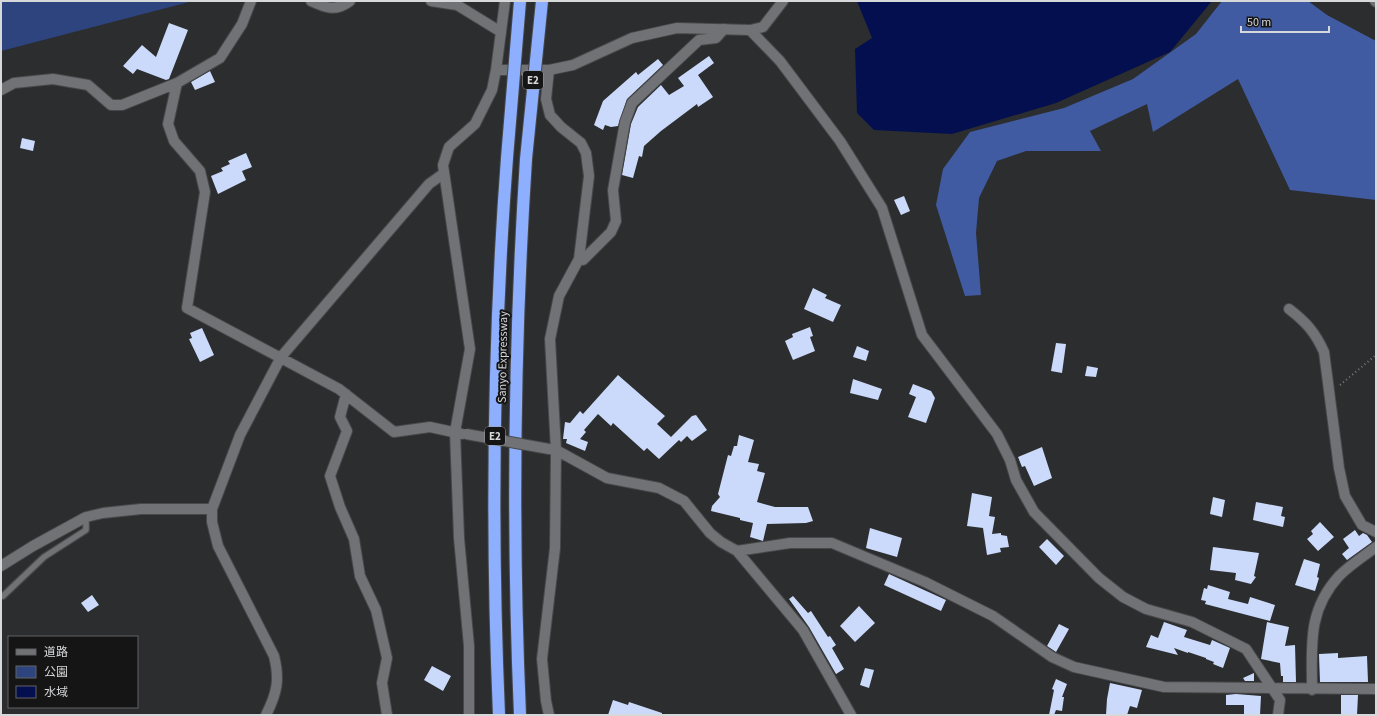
<svg xmlns="http://www.w3.org/2000/svg" width="1377" height="716" font-family="'Source Sans 3','Noto Sans JP',sans-serif">
<rect width="100%" height="100%" fill="#2c2d2f"/>
<path fill="#2d447f" d="M 1,1 L 193,1 L 1,51 Z"/>
<path fill="#405ba1" d="M 1222,1 L 1308,1 L 1327,15 L 1376,41 L 1376,200 L 1290,190 L 1238,79 L 1153,132 L 1147,104 L 1090,131 L 1101,151 L 1026,151 L 997,161 L 979,198 L 976,233 L 981,295 L 965,296 L 936,205 L 943,169 L 970,132 L 1064,108 L 1133,79 L 1196,34 Z"/>
<path fill="#040f50" d="M 857,1 L 1212,1 L 1170,52 L 1056,103 L 952,134 L 874,130 L 857,113 L 855,49 L 872,38 Z"/>
<path fill="#cbdafa" d="M 169,23 L 188,30 L 169,79 L 166,80 L 137,69 L 133,74 L 123,66 L 142,45 L 156,57 Z
M 709,56 L 714,63 L 698,75 L 713,97 L 698,107 L 697,104 L 661,131 L 644,146 L 642,157 L 639,156 L 633,178 L 622,175 L 631,124 L 638,107 L 661,85 L 669,95 L 684,86 L 678,78 Z
M 658,59 L 663,65 L 627,99 L 618,126 L 611,127 L 605,125 L 603,130 L 594,125 L 603,101 L 636,72 L 638,75 Z
M 210,71 L 215,82 L 195,90 L 191,82 Z
M 22,138 L 35,141 L 33,151 L 20,148 Z
M 246,153 L 252,167 L 242,171 L 246,180 L 218,194 L 211,176 L 223,171 L 221,168 L 230,164 L 228,161 Z
M 904,196 L 910,211 L 901,215 L 894,200 Z
M 813,288 L 827,295 L 825,298 L 841,305 L 833,322 L 804,309 Z
M 810,327 L 813,336 L 810,337 L 815,351 L 793,360 L 785,341 L 793,337 L 792,334 Z
M 202,328 L 214,355 L 200,362 L 189,339 L 192,338 L 190,333 Z
M 1056,343 L 1066,344 L 1062,373 L 1051,371 Z
M 857,346 L 869,351 L 866,361 L 853,357 Z
M 1087,366 L 1098,368 L 1096,377 L 1085,376 Z
M 618,375 L 665,416 L 657,424 L 671,437 L 692,416 L 696,415 L 707,430 L 692,441 L 687,436 L 681,442 L 679,440 L 659,459 L 647,448 L 644,451 L 613,423 L 611,426 L 598,414 L 584,430 L 586,432 L 580,439 L 588,442 L 585,451 L 566,443 L 567,439 L 563,439 L 565,422 L 570,423 L 580,411 L 583,414 Z
M 853,379 L 882,389 L 878,400 L 850,393 Z
M 913,384 L 931,391 L 935,398 L 926,423 L 908,417 L 916,397 L 909,394 Z
M 739,435 L 754,440 L 748,462 L 759,464 L 757,471 L 765,473 L 757,502 L 775,507 L 808,507 L 813,521 L 806,523 L 767,524 L 763,541 L 750,537 L 753,523 L 740,520 L 740,518 L 711,511 L 712,506 L 720,497 L 718,494 L 728,455 L 731,456 L 734,446 L 737,446 Z
M 1042,447 L 1052,478 L 1034,486 L 1025,466 L 1022,467 L 1018,457 Z
M 972,493 L 992,497 L 989,516 L 995,517 L 992,534 L 1001,533 L 1001,535 L 1007,536 L 1009,547 L 1000,548 L 1001,552 L 987,555 L 983,528 L 967,526 Z
M 1213,497 L 1225,500 L 1222,517 L 1210,514 Z
M 1256,502 L 1283,507 L 1281,516 L 1285,517 L 1283,527 L 1253,520 Z
M 1320,522 L 1334,537 L 1318,551 L 1307,539 L 1313,534 L 1311,531 Z
M 870,528 L 902,538 L 897,557 L 866,548 Z
M 1355,530 L 1359,536 L 1363,533 L 1367,535 L 1372,542 L 1347,560 L 1342,554 L 1349,548 L 1343,539 Z
M 1047,539 L 1064,556 L 1056,565 L 1039,547 Z
M 1213,547 L 1259,553 L 1254,576 L 1256,577 L 1251,584 L 1235,580 L 1236,573 L 1210,570 Z
M 1304,559 L 1320,564 L 1317,577 L 1319,578 L 1315,591 L 1295,585 Z
M 889,574 L 946,600 L 941,611 L 884,585 Z
M 1208,585 L 1230,592 L 1228,599 L 1248,604 L 1250,597 L 1275,605 L 1270,621 L 1205,604 L 1206,601 L 1201,600 L 1204,588 L 1207,589 Z
M 92,595 L 99,605 L 88,612 L 81,603 Z
M 793,596 L 808,613 L 811,611 L 828,637 L 830,636 L 836,645 L 832,648 L 844,669 L 836,674 L 809,627 L 789,599 Z
M 859,606 L 875,623 L 855,642 L 840,626 Z
M 1164,622 L 1187,630 L 1184,637 L 1210,645 L 1212,640 L 1230,648 L 1223,668 L 1213,664 L 1214,662 L 1206,659 L 1206,658 L 1188,652 L 1188,653 L 1174,648 L 1178,655 L 1146,647 L 1151,635 L 1158,638 Z
M 1267,622 L 1289,627 L 1285,646 L 1295,645 L 1296,682 L 1283,682 L 1283,676 L 1281,676 L 1280,663 L 1261,659 Z
M 1059,624 L 1069,629 L 1056,652 L 1047,646 Z
M 1338,653 L 1338,658 L 1367,656 L 1368,682 L 1320,682 L 1319,654 Z
M 432,666 L 451,676 L 443,691 L 424,680 Z
M 865,668 L 874,670 L 869,688 L 860,685 Z
M 1254,673 L 1254,681 L 1245,681 L 1243,678 Z
M 1056,679 L 1067,684 L 1062,697 L 1064,697 L 1062,711 L 1056,710 L 1054,715 L 1049,715 L 1054,690 L 1052,689 Z
M 1110,683 L 1142,690 L 1137,708 L 1130,706 L 1127,715 L 1106,715 L 1107,699 Z
M 1236,694 L 1261,696 L 1260,715 L 1244,715 L 1244,705 L 1226,705 L 1226,695 Z
M 1341,695 L 1358,695 L 1357,715 L 1341,715 Z
M 613,700 L 628,705 L 629,702 L 662,713 L 662,715 L 608,715 Z"/>
<g fill="none" stroke-linecap="round" stroke-linejoin="round">
<defs>
<path id="service" d="M 3,596 L 44,557 L 86,530 L 86,517"/>
<path id="minor" d="M 251,1 L 242,24 L 220,58 L 177,83 L 168,124 L 174,141 L 200,171 L 205,192 L 187,308 L 339,389 L 394,432 L 430,427 L 462,434
M 311,1 C 326,8 336,12 350,1
M 431,1 L 457,5 L 501,32
M 1375,1 L 1376,2
M 750,30 L 780,61 L 840,141 L 882,208 L 922,335 L 997,434 L 1010,460 L 1016,480 L 1034,512 L 1099,578 L 1123,597 L 1146,609 L 1192,622 L 1246,649 L 1280,700 L 1278,715
M 1,90 L 14,83 L 53,79 L 88,85 L 111,105 L 122,105 L 177,83
M 579,259 L 583,260 L 611,232 L 616,221 L 613,190 L 625,122 L 632,103 L 699,40 L 716,38 L 724,29
M 1289,309 C 1306,322 1315,332 1324,352 L 1339,468 L 1345,496 L 1362,525 L 1376,532
M 346,394 L 340,417 L 347,431 L 330,476 L 340,507 L 354,539 L 360,576 L 376,610 L 387,658 L 382,683 L 387,715
M 549,449 L 556,450 L 607,478 L 659,488 L 684,501 L 710,533 L 721,542 L 737,551 L 790,543 L 832,543 L 925,582 L 993,616 L 1052,657 L 1074,667 L 1164,687 L 1376,689
M 737,551 L 803,630 L 851,715
M 1,566 L 33,546 L 86,517 L 103,513 L 141,509 L 212,509
M 1312,690 C 1312,646 1307,611 1339,576 C 1350,565 1364,556 1376,547
M 266,715 C 277,693 280,680 274,656 L 218,546 L 212,522 L 212,509 L 240,435 L 281,357 L 429,184 L 443,174
M 549,715 L 546,701 L 542,659 L 555,548 L 556,450 L 550,339 L 559,296 L 579,259 L 589,176 L 586,153 L 581,143 L 561,127 L 550,115 L 546,99 L 549,70"/>
<path id="tertiary" d="M 496,70 L 549,70 L 573,65 L 632,38 L 677,28 L 750,30 L 763,27 L 783,1
M 469,715 L 469,646 L 459,538 L 455,432 L 470,349 L 443,165 L 449,147 L 475,124 L 492,90 L 496,70 L 505,1"/>
<path id="motorway" d="M 499,715 C 491,529 493,344 507,158
M 520,715 C 512,530 514,345 526,159"/>
</defs>
<use href="#service" stroke="#47484a" stroke-width="8"/>
<use href="#minor" stroke="#47484a" stroke-width="12"/>
<use href="#tertiary" stroke="#47484a" stroke-width="12"/>
<use href="#motorway" stroke="#47484a" stroke-width="14"/>
<path stroke="#797a7c" stroke-width="2" stroke-dasharray="1 3" stroke-linecap="butt" d="M 1340,385 L 1376,355"/>
<use href="#service" stroke="#717275" stroke-width="5.5"/>
<use href="#minor" stroke="#717275" stroke-width="10"/>
<use href="#tertiary" stroke="#717275" stroke-width="10"/>
<use href="#motorway" stroke="#8daffe" stroke-width="12"/>
<defs>
<path id="minor-bridge" d="M 466,434 L 549,449"/>
<path id="motorway-bridge" d="M 507,158 L 520,1
M 526,159 L 542,1"/>
</defs>
<use href="#minor-bridge" stroke="#47484a" stroke-width="12" stroke-linecap="butt"/>
<use href="#motorway-bridge" stroke="#47484a" stroke-width="14" stroke-linecap="butt"/>
<use href="#minor-bridge" stroke="#717275" stroke-width="10"/>
<use href="#motorway-bridge" stroke="#8daffe" stroke-width="12"/>
</g>
<g text-anchor="middle" dominant-baseline="central" stroke-width="4" stroke-linejoin="round" paint-order="stroke">
<g fill="#151516" stroke="#9d9e9f" stroke-width="1">
<rect x="523" y="71" width="20" height="18" rx="3"/>
<rect x="485" y="427" width="20" height="18" rx="3"/>
</g>
<g font-size="11" font-weight="bold" fill="#d7d8da">
<text x="533" y="80">E2</text>
<text x="495" y="436">E2</text>
</g>
<g font-size="12" fill="#d7d8da" stroke="#151516">
<text transform="translate(503 357) rotate(-89)">Sanyo Expressway</text>
</g>
</g>
<rect width="1377" height="716" fill="none" stroke="#d7d8da" stroke-width="4"/>
<rect x="8" y="636" width="130" height="72" fill="#151516" stroke="#636364"/>
<rect x="16" y="649" width="20" height="6" fill="#717275" stroke="#636364"/>
<text x="44" y="656" font-size="12" fill="#d7d8da">道路</text>
<rect x="16" y="666" width="20" height="12" fill="#2d447f" stroke="#636364"/>
<text x="44" y="676" font-size="12" fill="#d7d8da">公園</text>
<rect x="16" y="686" width="20" height="12" fill="#040f50" stroke="#636364"/>
<text x="44" y="696" font-size="12" fill="#d7d8da">水域</text>
<path d="M1241 26v6h88v-6" fill="none" stroke="#d7d8da" stroke-width="2"/>
<text x="1247" y="26" font-size="12" fill="#d7d8da" stroke="#151516" stroke-width="3" paint-order="stroke">50 m</text>
</svg>
